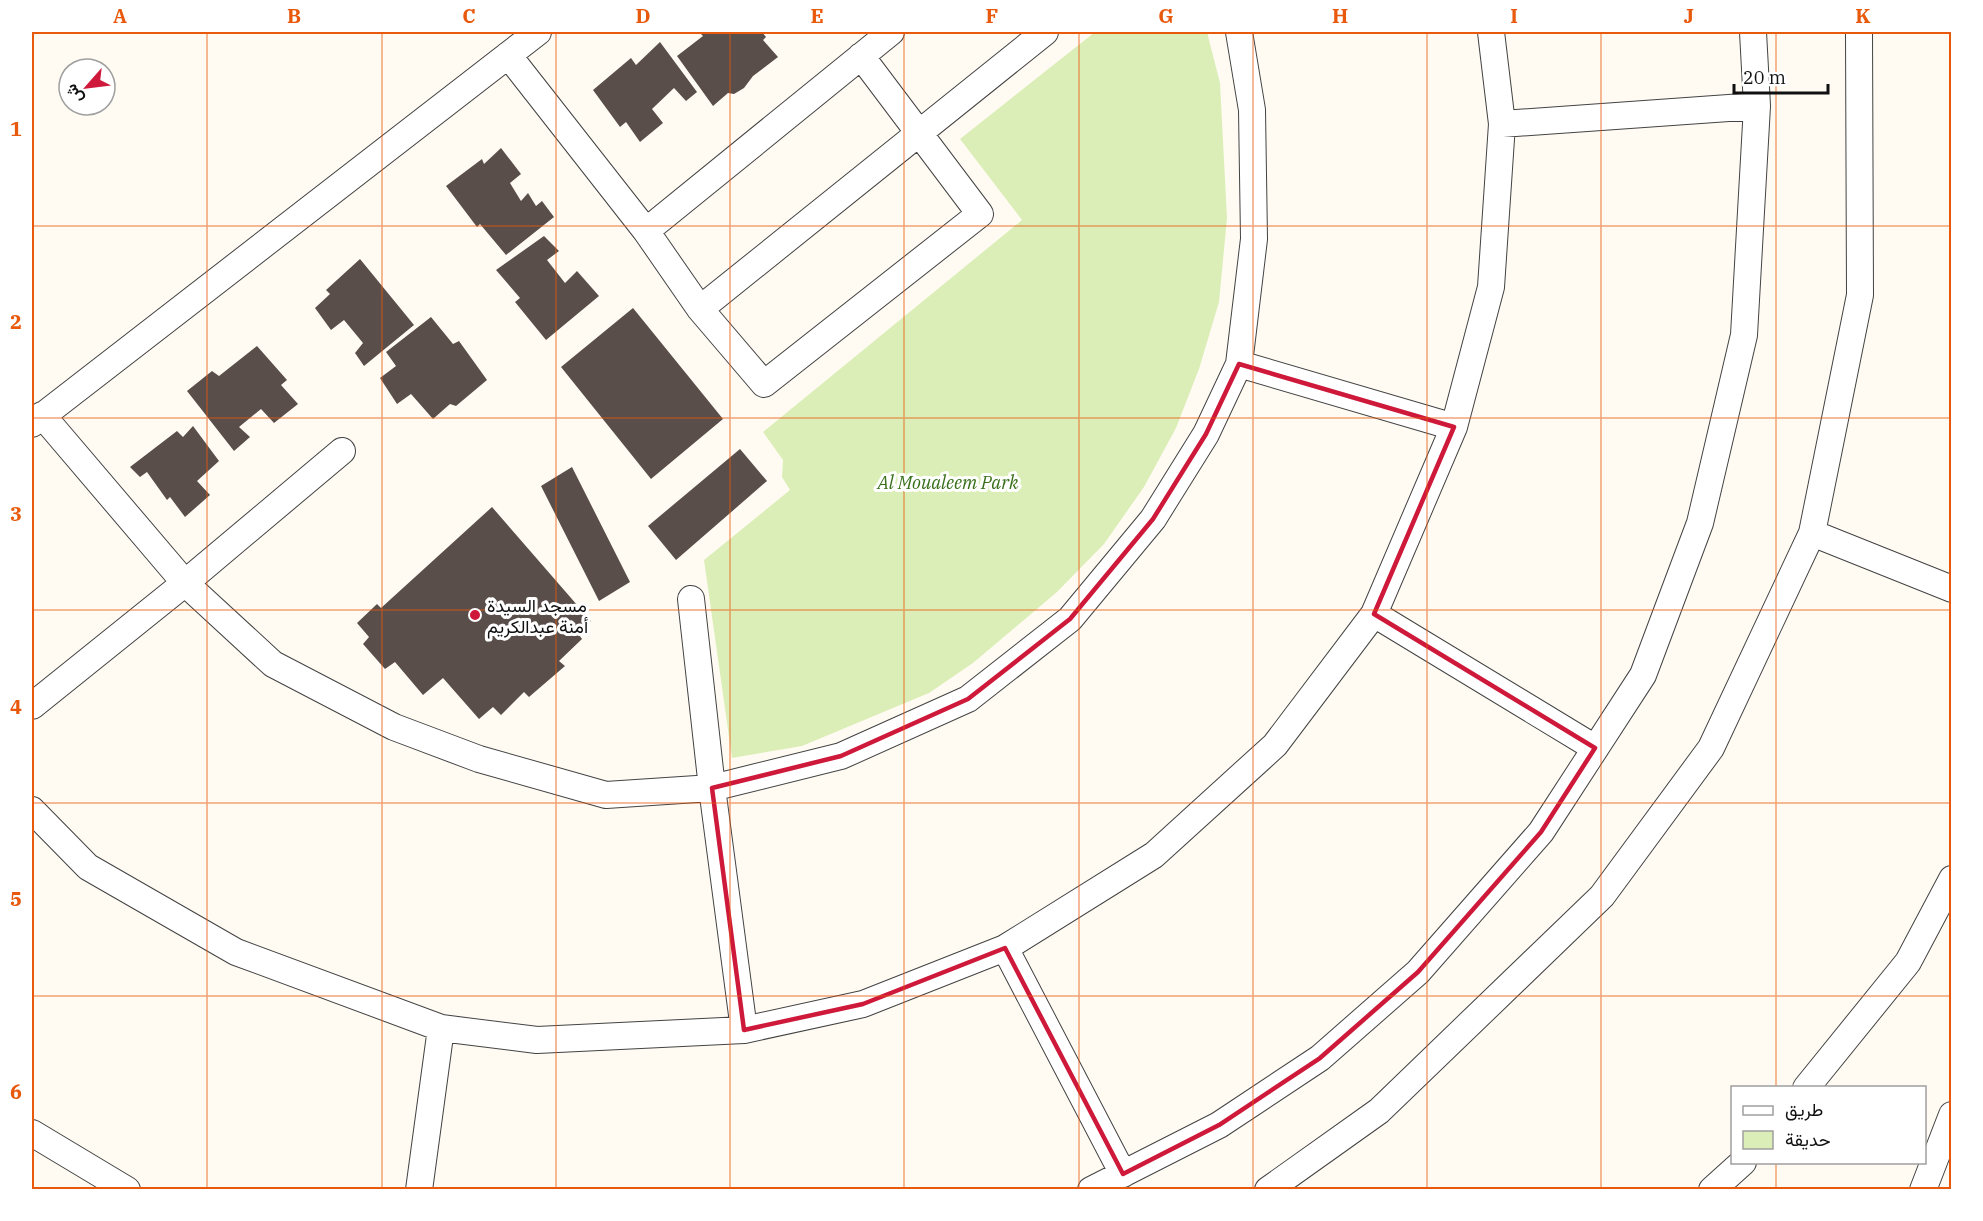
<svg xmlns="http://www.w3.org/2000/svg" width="1983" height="1221" font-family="'IBM Plex Serif',Vazirmatn,serif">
<rect width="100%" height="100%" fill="#fffbf2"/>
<path fill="#dceeb7" d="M 1095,32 L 1207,32 L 1220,83 L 1227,218 L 1219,302 L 1199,369 L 1176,428 L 1144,487 L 1104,544 L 1057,592 L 973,663 L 929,693 L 802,746 L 732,758 L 704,560 L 790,490 L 782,477 L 783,460 L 763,432 L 1022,220 L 960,139 Z"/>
<path fill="#5a4e4b" d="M 699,32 L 762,32 L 766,37 L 763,40 L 778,57 L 753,76 L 744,88 L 734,94 L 728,93 L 713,106 L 677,56 L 703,36 Z
M 660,42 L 697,92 L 686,101 L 674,88 L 652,109 L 663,123 L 640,142 L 626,122 L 620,127 L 593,90 L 631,58 L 636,65 Z
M 501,148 L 521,174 L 510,183 L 521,201 L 528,193 L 536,206 L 542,201 L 554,217 L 506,255 L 480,224 L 477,227 L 446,186 L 482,159 L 484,164 Z
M 544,236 L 559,251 L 547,260 L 565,283 L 577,271 L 599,296 L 546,340 L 515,302 L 520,298 L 496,270 Z
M 360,259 L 414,325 L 364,366 L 355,353 L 363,343 L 344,320 L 331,330 L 315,308 L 330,294 L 326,290 Z
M 633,308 L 723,419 L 651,479 L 561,367 Z
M 431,317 L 453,344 L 459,341 L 487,380 L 456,406 L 450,404 L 433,419 L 411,394 L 397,404 L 380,378 L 396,366 L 386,352 Z
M 257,346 L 287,380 L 281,385 L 298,404 L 274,423 L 261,409 L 239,427 L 250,437 L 234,451 L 187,391 L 212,371 L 219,376 Z
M 193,426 L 219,461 L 197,481 L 210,495 L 185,517 L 170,497 L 167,500 L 147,472 L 140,477 L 130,467 L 177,431 L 183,437 Z
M 740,449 L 767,481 L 676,560 L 648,526 Z
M 572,467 L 630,582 L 599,601 L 541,486 Z
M 492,507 L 591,621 L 577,632 L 582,639 L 559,661 L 565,666 L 529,697 L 524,692 L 501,715 L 493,707 L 479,719 L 443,678 L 423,695 L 395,662 L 385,669 L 363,644 L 369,637 L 357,623 L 377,604 L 381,608 Z"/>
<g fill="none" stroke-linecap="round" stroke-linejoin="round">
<defs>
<path id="street" d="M 508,55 L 646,231 L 700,309 L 764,384 L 980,214 L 861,56
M 1502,124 L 1757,106
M 646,231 L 891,32
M 700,309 L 1045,32
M 1239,364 L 1454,427
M 42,415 L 185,583 L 273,664 L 394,727 L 479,759 L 606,795 L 712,788 L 841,756 L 968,699 L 1070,619 L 1153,519 L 1206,434 L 1239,364 L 1254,239 L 1252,110 L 1239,32
M 32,424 L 538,32
M 1812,533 L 1952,589
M 691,599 L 712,788 L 744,1030
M 1374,614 L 1595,748
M 32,706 L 185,583 L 342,451
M 32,810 L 88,867 L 236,952 L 441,1028 L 537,1040 L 744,1030 L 863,1004 L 1005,948 L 1154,855 L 1275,745 L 1374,614 L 1454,427 L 1491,287 L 1502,124 L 1491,32
M 1005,948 L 1123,1174
M 1806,1088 L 1908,962 L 1952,879
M 32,1133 L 127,1190
M 419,1190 L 441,1028
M 1091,1190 L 1219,1125 L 1320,1058 L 1418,972 L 1541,832 L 1643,675 L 1700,523 L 1744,335 L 1757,106 L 1753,32
M 1268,1190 L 1379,1111 L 1602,896 L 1711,748 L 1812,533 L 1860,295 L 1859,32
M 1712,1190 L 1743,1162
M 1923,1190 L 1952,1115"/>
</defs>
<use href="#street" stroke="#434343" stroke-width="28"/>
<use href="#street" stroke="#fff" stroke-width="26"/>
</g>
<path fill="none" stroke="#ce193b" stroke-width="4.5" stroke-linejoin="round" d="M 1239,364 L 1454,427 L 1374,614 L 1595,748 L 1541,832 L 1418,972 L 1320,1058 L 1219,1125 L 1123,1174 L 1005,948 L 863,1004 L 744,1030 L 712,788 L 841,756 L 968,699 L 1070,619 L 1153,519 L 1206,434 Z"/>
<path fill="none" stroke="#e8590c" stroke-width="1.5" stroke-opacity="0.55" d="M 207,32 L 207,1190M 382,32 L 382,1190M 556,32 L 556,1190M 730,32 L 730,1190M 904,32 L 904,1190M 1079,32 L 1079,1190M 1253,32 L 1253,1190M 1427,32 L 1427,1190M 1601,32 L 1601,1190M 1776,32 L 1776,1088M 32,226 L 1952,226M 32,418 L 1952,418M 32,610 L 1952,610M 32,803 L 1952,803M 32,996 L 1952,996M 1776,1162 L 1776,1190"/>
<circle fill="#ce193b" stroke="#fff" stroke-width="2" cx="475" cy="615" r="6"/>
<g text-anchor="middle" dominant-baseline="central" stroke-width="6" stroke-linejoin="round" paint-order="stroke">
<g font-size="18" font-style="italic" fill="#376f18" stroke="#fff">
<text x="948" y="482">Al Moualeem Park</text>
</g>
<g font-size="18" fill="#101010" stroke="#fff" text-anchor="start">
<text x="487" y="605">مسجد السيدة<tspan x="487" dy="21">أمنة عبدالكريم</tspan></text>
</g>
</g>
<rect width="1983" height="1221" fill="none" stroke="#ffffff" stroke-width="66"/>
<rect x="1731" y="1086" width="195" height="78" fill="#ffffff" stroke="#9f9f9f" stroke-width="1.5"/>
<rect x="1743" y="1106" width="30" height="9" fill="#ffffff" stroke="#9f9f9f" stroke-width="1.5"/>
<text x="1785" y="1116" font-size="18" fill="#101010">طريق</text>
<rect x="1743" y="1131" width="30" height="18" fill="#dceeb7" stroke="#9f9f9f" stroke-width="1.5"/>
<text x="1785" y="1146" font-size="18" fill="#101010">حديقة</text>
<g transform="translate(87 87) rotate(242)"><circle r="28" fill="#ffffff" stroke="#9f9f9f" stroke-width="1.5"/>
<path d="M0-4.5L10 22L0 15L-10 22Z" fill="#ce193b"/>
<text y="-9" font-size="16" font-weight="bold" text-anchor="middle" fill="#101010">ش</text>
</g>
<path d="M1734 84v9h94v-9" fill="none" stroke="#101010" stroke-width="3"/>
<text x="1743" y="84" font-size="18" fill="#101010" stroke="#ffffff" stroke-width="4.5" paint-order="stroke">20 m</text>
<rect x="33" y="33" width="1917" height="1155" fill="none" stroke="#e8590c" stroke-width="2"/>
<g font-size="20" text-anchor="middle" font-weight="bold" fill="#e8590c">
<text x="120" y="23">A</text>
<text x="294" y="23">B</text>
<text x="469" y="23">C</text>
<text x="643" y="23">D</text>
<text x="817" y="23">E</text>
<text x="992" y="23">F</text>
<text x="1166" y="23">G</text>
<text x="1340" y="23">H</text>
<text x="1514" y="23">I</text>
<text x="1689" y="23">J</text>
<text x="1863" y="23">K</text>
<text x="16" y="136">1</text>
<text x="16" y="329">2</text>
<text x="16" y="521">3</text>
<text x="16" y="714">4</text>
<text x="16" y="906">5</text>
<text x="16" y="1099">6</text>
</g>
</svg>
